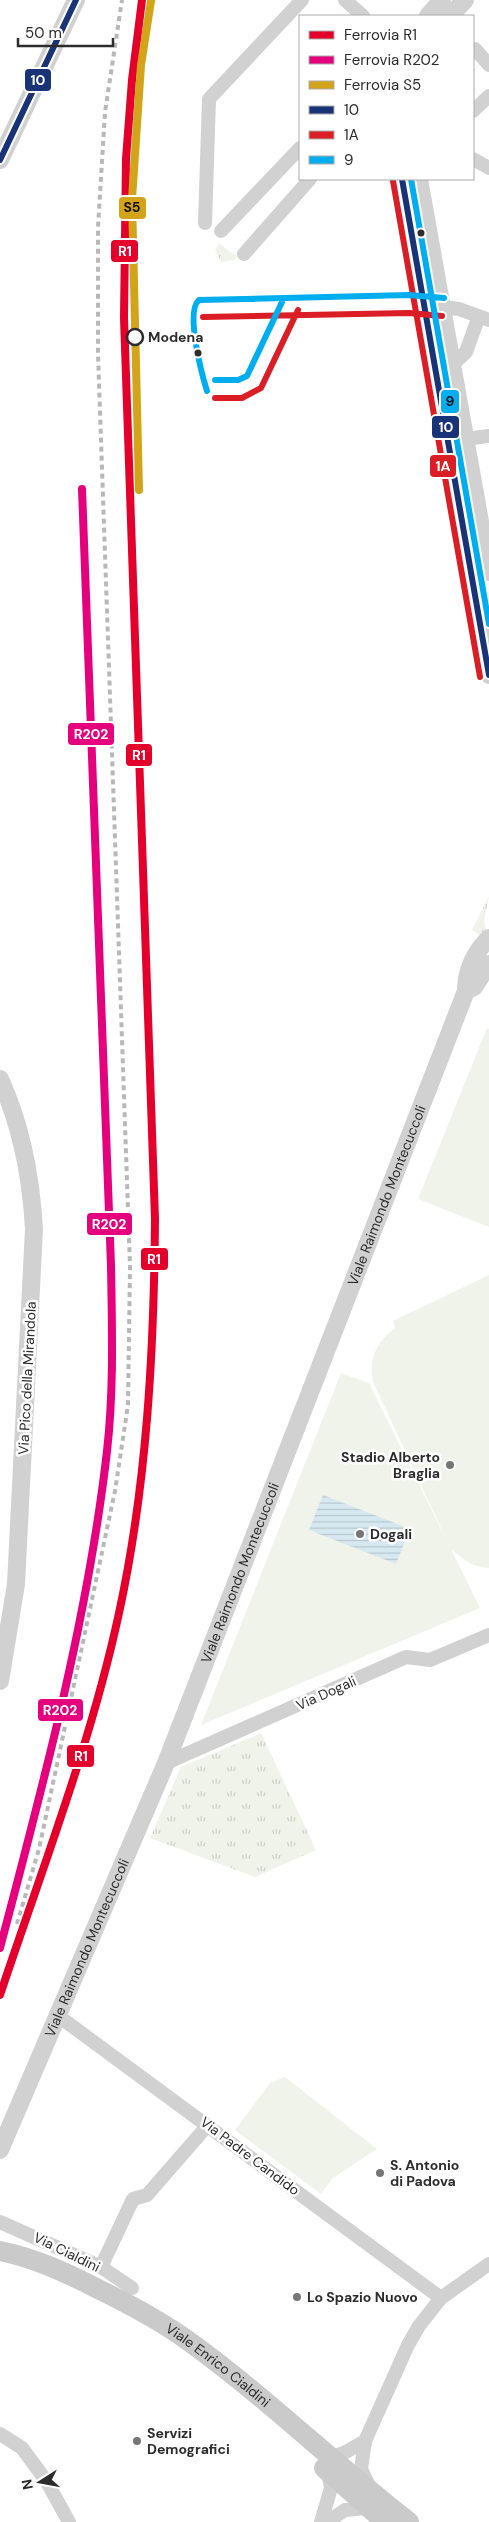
<svg xmlns="http://www.w3.org/2000/svg" width="489" height="2522" font-family="'DM Sans',sans-serif">
<defs>
<pattern id="grass-tufts" width="24" height="20" patternUnits="userSpaceOnUse" patternTransform="scale(1.25)"><rect width="24" height="20" fill="#f0f3ea"/><path d="M3 7l-1-3M5 7V3M7 7l1-3M15 17l-1-3M17 17v-4M19 17l1-3" fill="none" stroke="#ced0c9"/></pattern>
<pattern id="water-rules" width="6" height="5" patternUnits="userSpaceOnUse" patternTransform="scale(1.25)"><rect width="6" height="5" fill="#d6e8f0"/><path d="M0 2.5h6" fill="none" stroke="#b8c7ce"/></pattern>
</defs>
<rect width="100%" height="100%" fill="#fff"/>
<path fill="url(#grass-tufts)" d="M 219,243 L 237,257 L 234,260 L 221,262 L 215,250 Z
M 489,896 L 484,921 L 486,930 L 482,937 L 472,930 Z
M 261,1733 L 316,1850 L 255,1877 L 150,1838 L 181,1767 Z"/>
<path fill="#f0f3ea" d="M 487,1028 L 489,1029 L 489,1227 L 418,1199 Z
M 489,1275 L 489,1568 C 471,1567 463,1559 451,1549 L 480,1608 L 201,1725 L 341,1373 L 369,1383 L 449,1545 L 373,1382 C 368,1358 377,1342 395,1328 L 393,1321 Z
M 285,2077 L 377,2149 L 333,2178 L 321,2194 L 235,2130 L 270,2083 Z"/>
<path fill="url(#water-rules)" d="M 323,1495 L 410,1529 L 396,1564 L 309,1530 Z"/>
<g fill="none" stroke-linecap="round" stroke-linejoin="round">
<path stroke="#d1d1d1" stroke-width="14" d="M 345,0 L 363,16
M 475,49 L 489,65
M 473,111 L 489,96
M 473,159 L 489,168
M 205,223 L 209,99 L 302,0
M 221,231 L 300,148
M 244,254 L 310,179
M 433,306 L 459,309 L 489,320
M 453,364 L 466,352 L 479,316
M 465,439 L 489,436
M 166,1763 L 406,1657 L 430,1660 L 489,1635
M 57,2015 L 441,2298
M 0,2222 L 101,2267 L 132,2288
M 101,2267 L 133,2199 L 147,2195 L 208,2125
M 0,2434 L 22,2448 L 47,2482 L 69,2522
M 332,2457 L 344,2453 L 365,2441
M 369,2486 L 361,2469 L 365,2441 L 408,2345 L 419,2326 L 441,2298 L 489,2264
M 321,2522 L 331,2488 L 328,2472
M 327,2522 L 345,2510 L 367,2508"/>
<g stroke="#d1d1d1" stroke-width="18">
<path d="M 428,16 L 442,0"/>
<path d="M 450,16 L 465,0"/>
<path d="M 0,160 L 76,0"/>
<path d="M 402,179 L 489,675"/>
<path d="M 419,179 L 489,572"/>
<path d="M 466,991 L 474,987 L 489,964"/>
<path d="M 0,1079 C 22,1127 31,1176 34,1229 L 16,1584 L 0,1681"/>
<path id="s1" d="M 0,2150 L 166,1763 L 466,991 C 466,969 474,953 489,938"/>
</g>
<g stroke="#cacaca" stroke-width="20">
<path id="s2" d="M 0,2251 C 35,2258 67,2273 98,2289 C 129,2304 159,2320 187,2340 C 265,2396 333,2463 409,2522"/>
<path d="M 324,2468 L 385,2522"/>
</g>
<path stroke="#b8b8b8" stroke-width="4" stroke-dasharray="5 4" stroke-linecap="butt" d="M 17,1924 L 39,1849 L 115,1491 L 128,1405 L 130,1267 L 98,354 L 98,227 L 105,112 L 122,0"/>
<defs>
<path id="bus-1" d="M 0,160 L 76,0
M 402,179 L 489,675"/>
<path id="bus-2" d="M 393,181 L 480,677
M 203,317 L 409,313 L 442,316
M 215,398 L 242,398 L 261,388 L 298,310"/>
<path id="bus-3" d="M 411,179 L 489,624
M 215,380 L 238,380 L 247,376 L 282,302
M 207,391 C 202,375 185,311 199,300 L 409,295 L 444,298"/>
</defs>
<use href="#bus-1" stroke="#fff" stroke-width="10"/>
<use href="#bus-2" stroke="#fff" stroke-width="10"/>
<use href="#bus-3" stroke="#fff" stroke-width="10"/>
<use href="#bus-1" stroke="#193476" stroke-width="6"/>
<use href="#bus-2" stroke="#db1e26" stroke-width="6"/>
<use href="#bus-3" stroke="#00adef" stroke-width="6"/>
<defs>
<path id="rail-1" d="M 0,1995 C 42,1869 91,1743 119,1613 C 147,1484 154,1351 155,1219 L 124,318 L 126,159 L 132,80 L 142,0"/>
<path id="rail-2" d="M 0,1948 C 43,1785 88,1618 107,1451 C 114,1390 112,1327 111,1266 L 82,489"/>
<path id="rail-3" d="M 139,490 L 132,199 L 141,65 L 151,1"/>
</defs>
<use href="#rail-1" stroke="#fff" stroke-width="11"/>
<use href="#rail-2" stroke="#fff" stroke-width="11"/>
<use href="#rail-3" stroke="#fff" stroke-width="11"/>
<use href="#rail-1" stroke="#e4002b" stroke-width="8"/>
<use href="#rail-2" stroke="#e5007d" stroke-width="8"/>
<use href="#rail-3" stroke="#d3a419" stroke-width="8"/>
</g>
<g fill="#2c2c2c" stroke="#fff" stroke-width="2">
<circle cx="421" cy="233" r="4.5"/>
<circle cx="198" cy="353" r="4.5"/>
</g>
<circle fill="#fff" stroke="#2c2c2c" stroke-width="2.5" cx="135" cy="337" r="8"/>
<g fill="#767676" stroke="#fff" stroke-width="2">
<circle cx="450" cy="1465" r="5"/>
<circle cx="360" cy="1534" r="5"/>
<circle cx="380" cy="2173" r="5"/>
<circle cx="297" cy="2297" r="5"/>
<circle cx="137" cy="2441" r="5"/>
</g>
<g text-anchor="middle" dominant-baseline="central" stroke-width="5" stroke-linejoin="round" paint-order="stroke">
<g font-size="14" font-weight="bold" fill="#2c2c2c" stroke="#fff" text-anchor="start">
<text x="148" y="337">Modena</text>
</g>
<g font-size="14" fill="#2c2c2c" stroke="#fff">
<text stroke="none"><textPath href="#s1" startOffset="1030">Viale Raimondo Montecuccoli</textPath></text>
<text transform="translate(27 1378) rotate(-87)">Via Pico della Mirandola</text>
<text stroke="none"><textPath href="#s1" startOffset="625">Viale Raimondo Montecuccoli</textPath></text>
<text transform="translate(326 1693) rotate(-24)">Via Dogali</text>
<text stroke="none"><textPath href="#s1" startOffset="220">Viale Raimondo Montecuccoli</textPath></text>
<text transform="translate(250 2156) rotate(37)">Via Padre Candido</text>
<text transform="translate(67 2252) rotate(26)">Via Cialdini</text>
<text stroke="none"><textPath href="#s2" startOffset="248">Viale Enrico Cialdini</textPath></text>
</g>
<g font-size="14" font-weight="bold" fill="#2c2c2c" stroke="#fff" text-anchor="start">
<text x="440" y="1457" text-anchor="end">Stadio Alberto<tspan x="440" dy="16">Braglia</tspan></text>
<text x="370" y="1534">Dogali</text>
<text x="390" y="2165">S. Antonio<tspan x="390" dy="16">di Padova</tspan></text>
<text x="307" y="2297">Lo Spazio Nuovo</text>
<text x="147" y="2433">Servizi<tspan x="147" dy="16">Demografici</tspan></text>
</g>
</g>
<g stroke="#fff" stroke-width="2">
<rect x="24" y="68" width="28" height="24" rx="5" fill="#193476"/>
<rect x="118" y="196" width="29" height="24" rx="5" fill="#d3a419"/>
<rect x="110" y="239" width="29" height="24" rx="5" fill="#e4002b"/>
<rect x="440" y="389" width="20" height="25" rx="5" fill="#00adef"/>
<rect x="431" y="415" width="29" height="24" rx="5" fill="#193476"/>
<rect x="429" y="454" width="28" height="24" rx="5" fill="#db1e26"/>
<rect x="67" y="722" width="48" height="24" rx="5" fill="#e5007d"/>
<rect x="125" y="743" width="28" height="24" rx="5" fill="#e4002b"/>
<rect x="86" y="1212" width="47" height="24" rx="5" fill="#e5007d"/>
<rect x="140" y="1247" width="29" height="24" rx="5" fill="#e4002b"/>
<rect x="37" y="1698" width="47" height="24" rx="5" fill="#e5007d"/>
<rect x="66" y="1744" width="29" height="24" rx="5" fill="#e4002b"/>
</g>
<g font-size="14" text-anchor="middle" font-weight="bold" fill="#fff">
<text x="38" y="85">10</text>
<text x="125" y="256">R1</text>
<text x="446" y="432">10</text>
<text x="443" y="471">1A</text>
<text x="91" y="739">R202</text>
<text x="139" y="760">R1</text>
<text x="109" y="1229">R202</text>
<text x="154" y="1264">R1</text>
<text x="60" y="1715">R202</text>
<text x="81" y="1761">R1</text>
</g>
<g font-size="14" text-anchor="middle" font-weight="bold" fill="#111">
<text x="132" y="212">S5</text>
<text x="450" y="406">9</text>
</g>
<rect x="299" y="15" width="175" height="165" fill="#ffffff" stroke="#ababab"/>
<rect x="309" y="31" width="25" height="8" fill="#e4002b" stroke="#ababab"/>
<text x="344" y="40" font-size="15" fill="#2c2c2c">Ferrovia R1</text>
<rect x="309" y="56" width="25" height="8" fill="#e5007d" stroke="#ababab"/>
<text x="344" y="65" font-size="15" fill="#2c2c2c">Ferrovia R202</text>
<rect x="309" y="81" width="25" height="8" fill="#d3a419" stroke="#ababab"/>
<text x="344" y="90" font-size="15" fill="#2c2c2c">Ferrovia S5</text>
<rect x="309" y="106" width="25" height="8" fill="#193476" stroke="#ababab"/>
<text x="344" y="115" font-size="15" fill="#2c2c2c">10</text>
<rect x="309" y="131" width="25" height="8" fill="#db1e26" stroke="#ababab"/>
<text x="344" y="140" font-size="15" fill="#2c2c2c">1A</text>
<rect x="309" y="156" width="25" height="8" fill="#00adef" stroke="#ababab"/>
<text x="344" y="165" font-size="15" fill="#2c2c2c">9</text>
<g transform="translate(40 2482) rotate(259)" stroke="#ffffff" stroke-width="4" paint-order="stroke">
<path d="M0-4L9 19L0 12L-9 19Z" fill="#2c2c2c"/>
<text y="-8" font-size="14" font-weight="bold" text-anchor="middle" fill="#2c2c2c">N</text>
</g>
<path d="M18 38v8h95v-8" fill="none" stroke="#2c2c2c" stroke-width="2.5"/>
<text x="25" y="38" font-size="15" fill="#2c2c2c" stroke="#ffffff" stroke-width="4" paint-order="stroke">50 m</text>
</svg>
